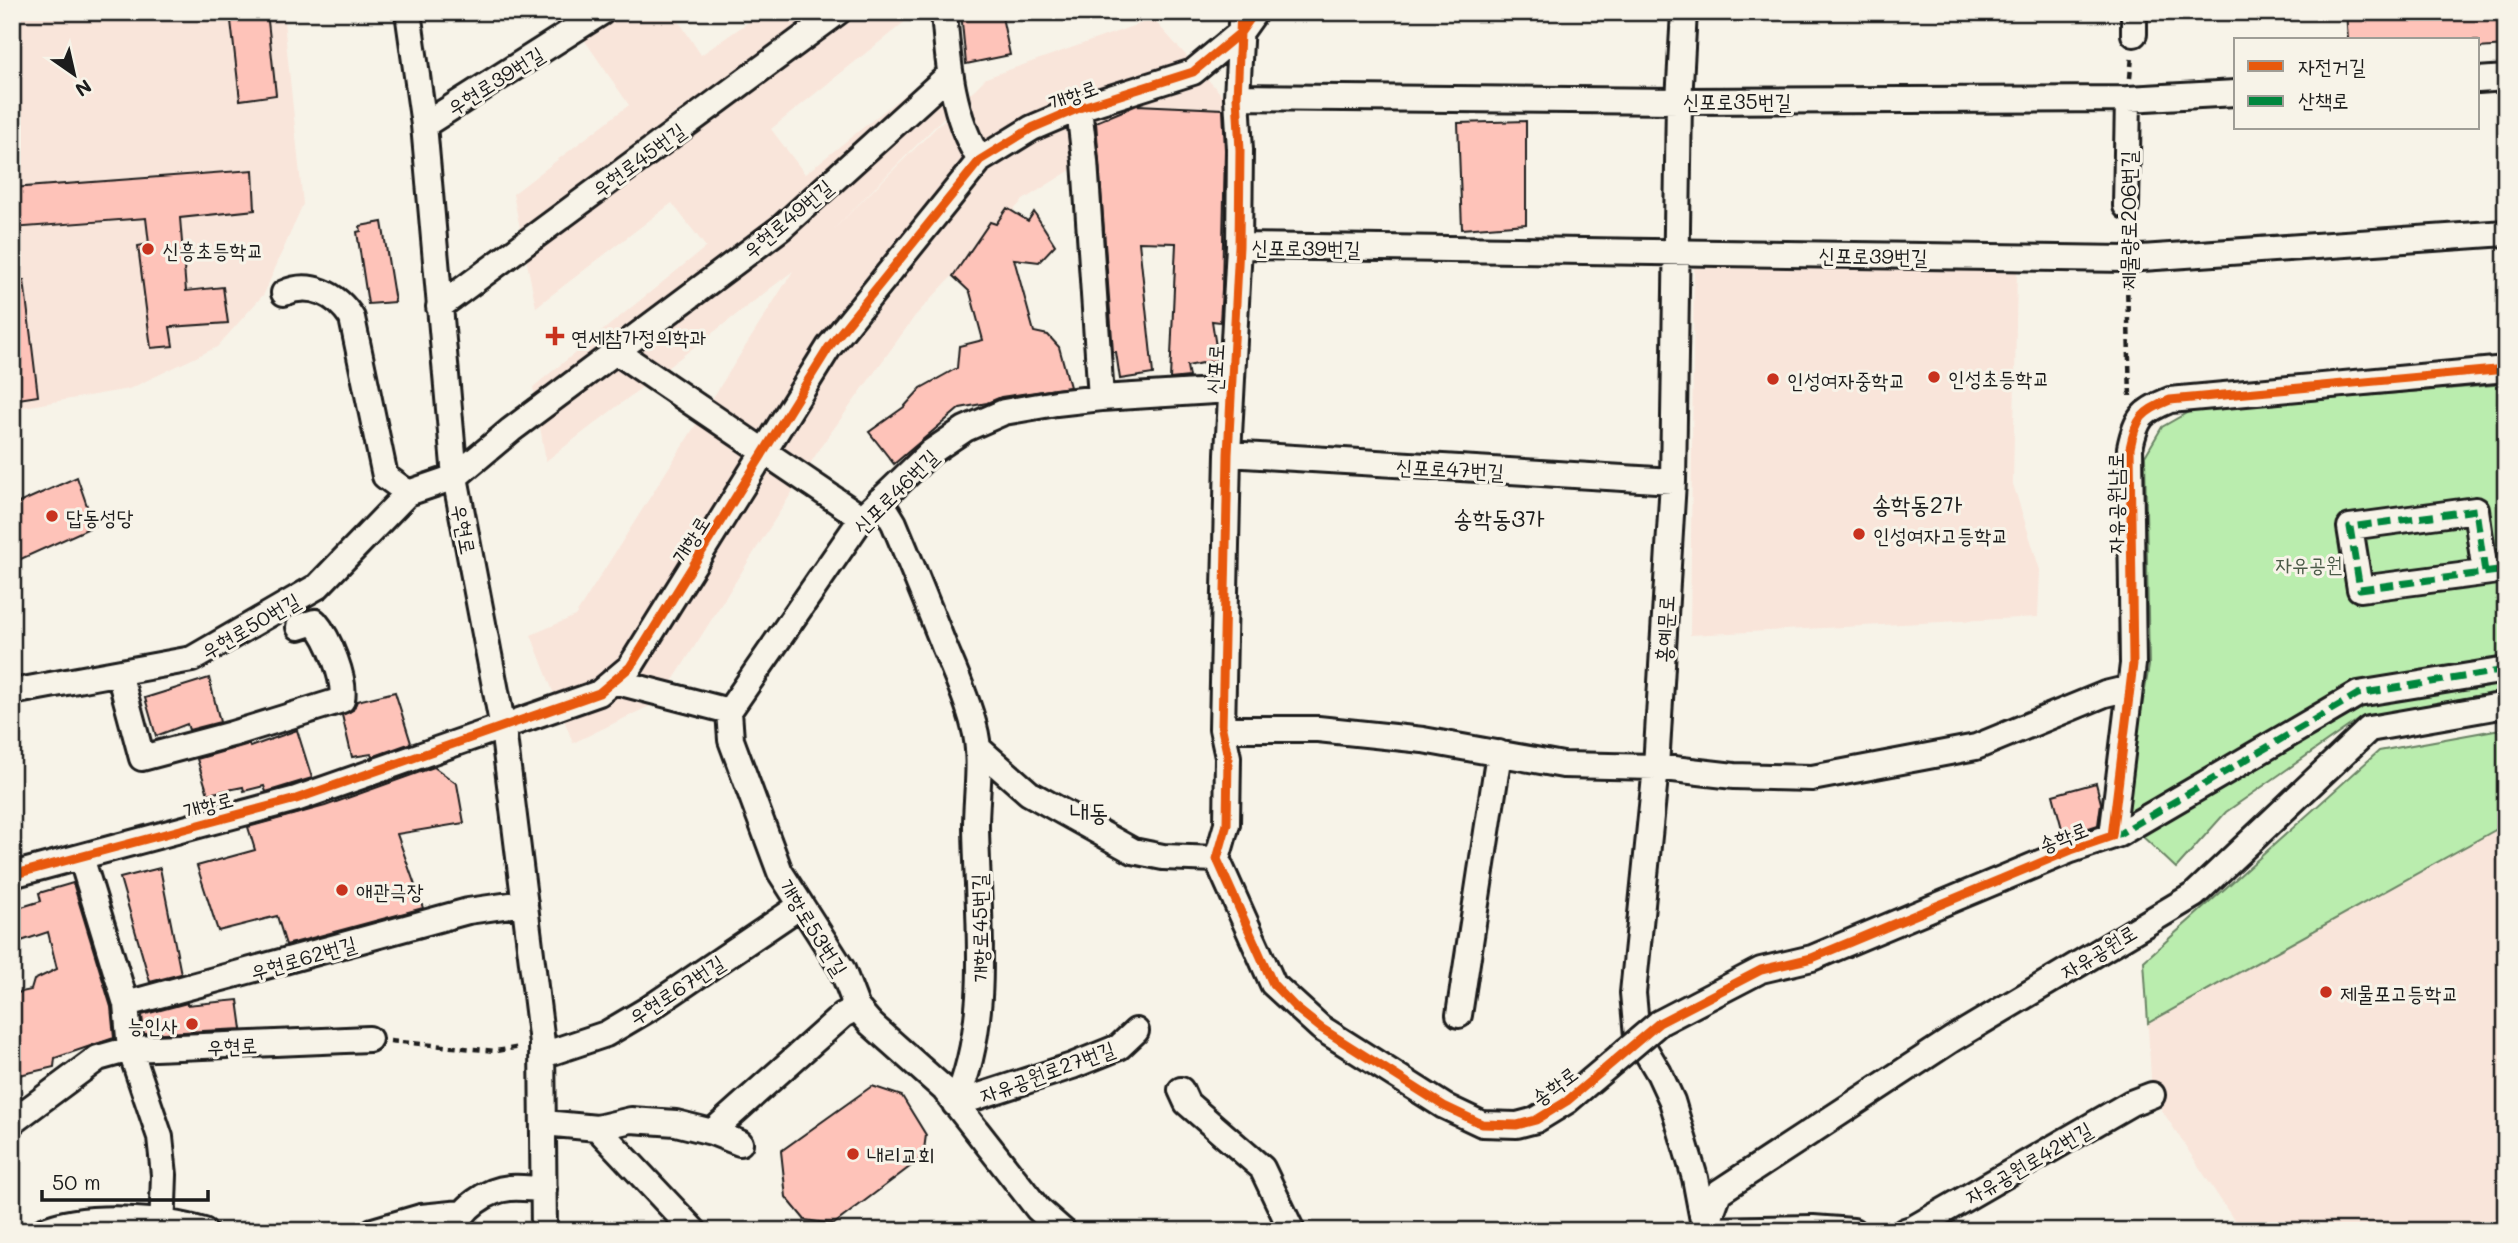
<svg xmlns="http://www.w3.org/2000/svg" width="2518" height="1243" font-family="Mali,'Poor Story',sans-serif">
<rect width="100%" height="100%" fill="#f7f3e8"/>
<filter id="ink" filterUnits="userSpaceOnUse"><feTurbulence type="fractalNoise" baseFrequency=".0143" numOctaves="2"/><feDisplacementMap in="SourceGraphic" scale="14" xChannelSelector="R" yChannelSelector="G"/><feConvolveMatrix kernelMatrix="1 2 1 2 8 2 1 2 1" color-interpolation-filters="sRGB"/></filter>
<g filter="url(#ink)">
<path fill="#f9e5da" d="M 12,12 L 283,12 L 303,204 L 264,294 L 217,347 L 129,389 L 12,409 Z
M 624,12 L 673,12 L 701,55 L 763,12 L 917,12 L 771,129 L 805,174 L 934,71 L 949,112 L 834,229 L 986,78 L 1153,19 L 1230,104 L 1229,159 L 1085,161 L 1023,200 L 915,316 L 822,445 L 660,701 L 573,743 L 531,635 L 575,616 L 793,271 L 546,461 L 533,387 L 706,247 L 672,203 L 536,307 L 513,194 L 629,105 L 583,38 Z
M 1694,267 L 2017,270 L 2013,484 L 2040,570 L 2038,617 L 1690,635 Z
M 2506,728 L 2506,1231 L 2241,1231 L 2152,1095 L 2144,961 L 2379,751 Z"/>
<path fill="#baedae" stroke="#6b8465" stroke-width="2" d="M 2506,384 L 2506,691 L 2362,717 L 2226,812 L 2176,868 L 2123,818 L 2149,666 L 2145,456 L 2162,427 L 2192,410 Z
M 2506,728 L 2506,824 L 2148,1023 L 2144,961 L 2379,751 Z"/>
<path fill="#fec3b9" stroke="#1c1c1c" stroke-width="2" d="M 230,12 L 267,12 L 276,95 L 240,100 Z
M 961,12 L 1001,12 L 1010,55 L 966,64 Z
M 2346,12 L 2506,12 L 2506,46 L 2478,48 L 2478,40 L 2348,40 Z
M 1137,105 L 1223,109 L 1225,150 L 1222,289 L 1220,322 L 1212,321 L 1218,360 L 1187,366 L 1189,377 L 1170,379 L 1176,243 L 1139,242 L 1153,374 L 1120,379 L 1116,352 L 1113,352 L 1096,122 Z
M 1526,121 L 1526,224 L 1462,229 L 1458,123 Z
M 253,170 L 255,210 L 180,218 L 186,291 L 223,287 L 228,323 L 170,327 L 173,346 L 151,348 L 138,246 L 149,244 L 146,218 L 12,228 L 12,188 Z
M 1007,208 L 1028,221 L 1034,212 L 1055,245 L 1039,262 L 1014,259 L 1034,332 L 1048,335 L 1059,347 L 1070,387 L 1001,397 L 987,403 L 960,408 L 894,464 L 869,432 L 904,407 L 921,388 L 957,368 L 959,346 L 983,340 L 970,292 L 953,276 L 990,222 L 996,224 Z
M 382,222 L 395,302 L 368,304 L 357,232 L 361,231 L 360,226 Z
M 24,280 L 38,396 L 12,400 L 12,281 Z
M 77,477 L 94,526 L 12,563 L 12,506 Z
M 209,678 L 220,722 L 189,730 L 187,724 L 156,736 L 145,698 Z
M 395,692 L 411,743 L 372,757 L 371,754 L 352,757 L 342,715 L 353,710 L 357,701 Z
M 297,730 L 312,778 L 266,792 L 264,786 L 244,791 L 243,787 L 208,794 L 197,759 L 249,744 L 250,747 Z
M 434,767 L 457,784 L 464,823 L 397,834 L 423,908 L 286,945 L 277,916 L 218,931 L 197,866 L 255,850 L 248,827 L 325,806 Z
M 2096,783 L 2101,803 L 2098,825 L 2064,836 L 2053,795 Z
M 160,868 L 181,974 L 150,982 L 120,878 Z
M 73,883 L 111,1007 L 114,1038 L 55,1058 L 54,1067 L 15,1076 L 12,1064 L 12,994 L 31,990 L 34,980 L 57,969 L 48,932 L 12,944 L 12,910 L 41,901 L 39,893 Z
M 238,1000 L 242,1029 L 144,1034 L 142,1015 L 187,1003 L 187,1005 Z
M 872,1086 L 902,1096 L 926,1135 L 923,1157 L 834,1224 L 805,1220 L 786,1197 L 781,1151 Z"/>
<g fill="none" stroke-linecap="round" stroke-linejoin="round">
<defs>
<path id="minor" d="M 408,12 L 424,125 L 455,477 L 503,728 L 542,1043 L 544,1231
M 944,12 C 948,63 952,117 980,160
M 1684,12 L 1679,101 L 1673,481 L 1656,767 L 1633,993 L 1637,1036 L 1659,1073 L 1672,1101 L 1695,1178 L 1705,1231
M 1241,23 L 1237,97 L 1240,150 L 1239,246 L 1228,454 L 1222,729 L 1228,757 L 1227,824 L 1217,859 L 1273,984 L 1321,1028 L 1444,1106 L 1482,1124 L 1517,1125 L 1536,1120 L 1567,1101 L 1626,1051
M 2134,34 L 2134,12
M 2478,80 L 2506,78
M 1237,97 L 1679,101 L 2128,99 L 2236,93
M 1079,108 L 1085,161 L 1101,398
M 424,125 L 602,12
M 2126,206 L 2128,99
M 1239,246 L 2127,259 L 2506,233
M 284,293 C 310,281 337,294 352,318 L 385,476 L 408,493 L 455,477 L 511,430 L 781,228 L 949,75
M 439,307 L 838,12
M 617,352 L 862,518
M 1228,454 L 1673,481
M 880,500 L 894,523 C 911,564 928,605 944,646 C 955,672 967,698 974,726 C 983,757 976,794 976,826 C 977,916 993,1019 955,1104
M 2485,572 L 2476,510 L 2350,527 L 2360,589 L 2506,570
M 119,673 L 142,758 L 232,734 L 342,700 C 346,680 329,638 315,622 L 299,627
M 613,681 L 729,711
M 12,692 L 192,659 L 318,586 L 408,493
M 729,711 L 862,518 L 931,452 L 965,429 L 1004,412 L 1056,403 L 1101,398 L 1230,390
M 729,711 L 731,740 L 780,872 L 842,969 L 857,1008 L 871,1024 L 944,1089 L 1038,1209 L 1063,1231
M 1222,729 L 1318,729 L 1423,740 L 1563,765 L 1656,767 L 1734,776 L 1812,778 L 1976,747 L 2105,694 L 2130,688
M 978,748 L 1029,793 L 1133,851 L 1163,857 L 1217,859
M 2112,836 L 2133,664 L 2130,448 C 2136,418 2142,411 2170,400 L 2506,369
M 81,857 L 126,1004
M 12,875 L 296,799 L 599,693 L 630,667 L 829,347 L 980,160 L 1032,128 L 1079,108 L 1193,72 L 1240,33 L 1255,12
M 1459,1015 L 1499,753
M 1659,1023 L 1761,970 L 1812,958 L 2071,850 L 2119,834 L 2358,694 L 2506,670
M 543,1055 L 606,1034 L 650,1008 L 800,906
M 1181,1090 L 1187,1103 L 1262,1168 L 1292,1231
M 955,1104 L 1072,1066 L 1119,1047 L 1136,1031
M 12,1122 L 98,1058 L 130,1049 L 369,1039
M 544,1123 L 597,1128 L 631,1120 L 676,1123 L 712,1132 L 740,1143
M 597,1128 L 694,1231
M 712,1132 L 843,1015 L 857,1008
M 1706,1228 L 1719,1192 L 1951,1040 L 2194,895 L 2369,729 L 2506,705
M 1705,1230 L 1813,1228 L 1853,1231
M 43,1231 C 83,1213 163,1218 204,1231
M 162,1231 L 164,1175 L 160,1137 L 130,1049 L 126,1004 L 468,911 L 525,903
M 373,1231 L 421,1217 L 462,1213
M 455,1231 C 460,1208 487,1190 510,1188 C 521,1187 533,1189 544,1189
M 1905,1231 L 1914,1228 L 2131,1103 L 2152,1095"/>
</defs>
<use href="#minor" stroke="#1c1c1c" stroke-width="30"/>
<path stroke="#1c1c1c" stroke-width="4.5" stroke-dasharray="7 5" stroke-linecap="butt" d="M 2130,78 L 2132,56
M 2127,281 L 2130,398
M 390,1041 L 496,1051 L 521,1047"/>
<use href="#minor" stroke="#f7f3e8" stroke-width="24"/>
<defs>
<path id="minor-bridge" d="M 1626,1051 L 1659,1023"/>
</defs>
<use href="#minor-bridge" stroke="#1c1c1c" stroke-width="30" stroke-linecap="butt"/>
<use href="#minor-bridge" stroke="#f7f3e8" stroke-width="24"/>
<path stroke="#00873e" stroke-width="7" stroke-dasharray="14 7" stroke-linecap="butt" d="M 2485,572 L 2476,510 L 2350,527 L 2360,589 L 2506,570
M 2112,836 L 2119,834 L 2358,694 L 2506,670"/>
<defs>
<path id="cycleway" d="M 1241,12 L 1237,97 L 1240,150 L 1239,246 L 1228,454 L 1222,729 L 1228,757 L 1227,824 L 1217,859 L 1273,984 L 1296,1008 L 1321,1028 L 1444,1106 L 1482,1124 L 1517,1125 L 1536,1120 L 1567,1101 L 1659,1023 L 1761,970 L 1812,958 L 2071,850 L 2112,836 L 2133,664 L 2130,448 C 2136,418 2142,411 2170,400 L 2506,369
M 12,875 L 296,799 L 599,693 L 630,667 L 829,347 L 980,160 L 1032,128 L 1079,108 L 1193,72 L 1240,33 L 1255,12"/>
</defs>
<use href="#cycleway" stroke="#f7f3e8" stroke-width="13"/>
<use href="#cycleway" stroke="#e8590c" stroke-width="9"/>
</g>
</g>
<g fill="#c8321e" stroke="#f7f3e8" stroke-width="2.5">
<circle cx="148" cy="249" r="7"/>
<path d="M551.5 325.5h7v7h7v7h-7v7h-7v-7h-7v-7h7z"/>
<circle cx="1934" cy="377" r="7"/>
<circle cx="1773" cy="379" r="7"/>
<circle cx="52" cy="516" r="7"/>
<circle cx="1859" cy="534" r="7"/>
<circle cx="342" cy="890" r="7"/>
<circle cx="2326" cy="992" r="7"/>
<circle cx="192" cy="1024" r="7"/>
<circle cx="853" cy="1154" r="7"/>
</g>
<g text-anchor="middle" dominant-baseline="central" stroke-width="6" stroke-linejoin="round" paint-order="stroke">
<g font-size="21" fill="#1c1c1c" stroke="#f7f3e8">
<text transform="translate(495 80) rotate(-32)">우현로39번길</text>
<text transform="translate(1073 94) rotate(-20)">개항로</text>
<text x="1737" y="100">신포로35번길</text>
<text transform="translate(638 159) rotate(-36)">우현로45번길</text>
<text transform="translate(787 218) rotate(-40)">우현로49번길</text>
<text transform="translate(2127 220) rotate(-90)">제물량로206번길</text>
<text transform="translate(1306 247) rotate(1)">신포로39번길</text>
<text transform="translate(1873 255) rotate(1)">신포로39번길</text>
<text transform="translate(1214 369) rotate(-87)">신포로</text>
<text transform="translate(1450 468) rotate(3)">신포로47번길</text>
<text transform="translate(895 491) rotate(-45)">신포로46번길</text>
<text transform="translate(2114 503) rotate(-90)">자유공원남로</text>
<text transform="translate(465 529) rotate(79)">우현로</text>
<text transform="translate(690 539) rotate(-58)">개항로</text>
<text transform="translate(250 625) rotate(-30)">우현로50번길</text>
<text transform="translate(1664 629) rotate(-87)">홍예문로</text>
<text transform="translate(208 804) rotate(-15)">개항로</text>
<text transform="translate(2063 836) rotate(-21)">송학로</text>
<text transform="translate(814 927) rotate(58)">개항로53번길</text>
<text transform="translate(979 928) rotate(-91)">개항로45번길</text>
<text transform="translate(2098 951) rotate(-31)">자유공원로</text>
<text transform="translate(303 957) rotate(-16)">우현로62번길</text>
<text transform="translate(676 989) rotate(-33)">우현로67번길</text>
<text transform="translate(232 1045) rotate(-2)">우현로</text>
<text transform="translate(1047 1071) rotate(-20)">자유공원로27번길</text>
<text transform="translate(1554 1085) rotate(-36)">송학로</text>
<text transform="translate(2028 1162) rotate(-30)">자유공원로42번길</text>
</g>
<g font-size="21" fill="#1c1c1c" stroke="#f7f3e8" text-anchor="start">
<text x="162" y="249">신흥초등학교</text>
<text x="571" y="336">연세참가정의학과</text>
<text x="1948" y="377">인성초등학교</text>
<text x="1787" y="379">인성여자중학교</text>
<text x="66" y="516">답동성당</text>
<text x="1873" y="534">인성여자고등학교</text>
<text x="356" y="890">애관극장</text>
<text x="2340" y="992">제물포고등학교</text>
<text x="178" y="1024" text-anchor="end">능인사</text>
<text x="867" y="1154">내리교회</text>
</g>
<g font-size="21" fill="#4b5b48" stroke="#f7f3e8">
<text x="2309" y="563">자유공원</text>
</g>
<g font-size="24" fill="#1c1c1c" stroke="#f7f3e8">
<text x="1917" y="503">송학동2가</text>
<text x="1499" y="517">송학동3가</text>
<text x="1089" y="811">내동</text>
</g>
</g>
<rect width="2518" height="1243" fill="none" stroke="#f7f3e8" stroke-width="42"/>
<rect x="21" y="21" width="2476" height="1201" fill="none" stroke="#1c1c1c" stroke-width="2.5" filter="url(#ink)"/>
<rect x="2234" y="38" width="245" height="91" fill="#f7f3e8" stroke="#9f9d96" stroke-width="2"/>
<rect x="2248" y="61" width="35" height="10" fill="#e8590c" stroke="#9f9d96" stroke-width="2"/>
<text x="2298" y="74" font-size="21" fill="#1c1c1c">자전거길</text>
<rect x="2248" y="96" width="35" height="10" fill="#00873e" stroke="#9f9d96" stroke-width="2"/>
<text x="2298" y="108" font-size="21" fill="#1c1c1c">산책로</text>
<g transform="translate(74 74) rotate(146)" stroke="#f7f3e8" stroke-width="5" paint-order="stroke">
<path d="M0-5L12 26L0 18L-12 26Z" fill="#1c1c1c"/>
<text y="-10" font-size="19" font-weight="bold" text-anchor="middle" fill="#1c1c1c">N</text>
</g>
<path d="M42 1190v10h166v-10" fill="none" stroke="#1c1c1c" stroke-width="3.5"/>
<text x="52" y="1190" font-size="21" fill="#1c1c1c" stroke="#f7f3e8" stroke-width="5" paint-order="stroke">50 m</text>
</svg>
